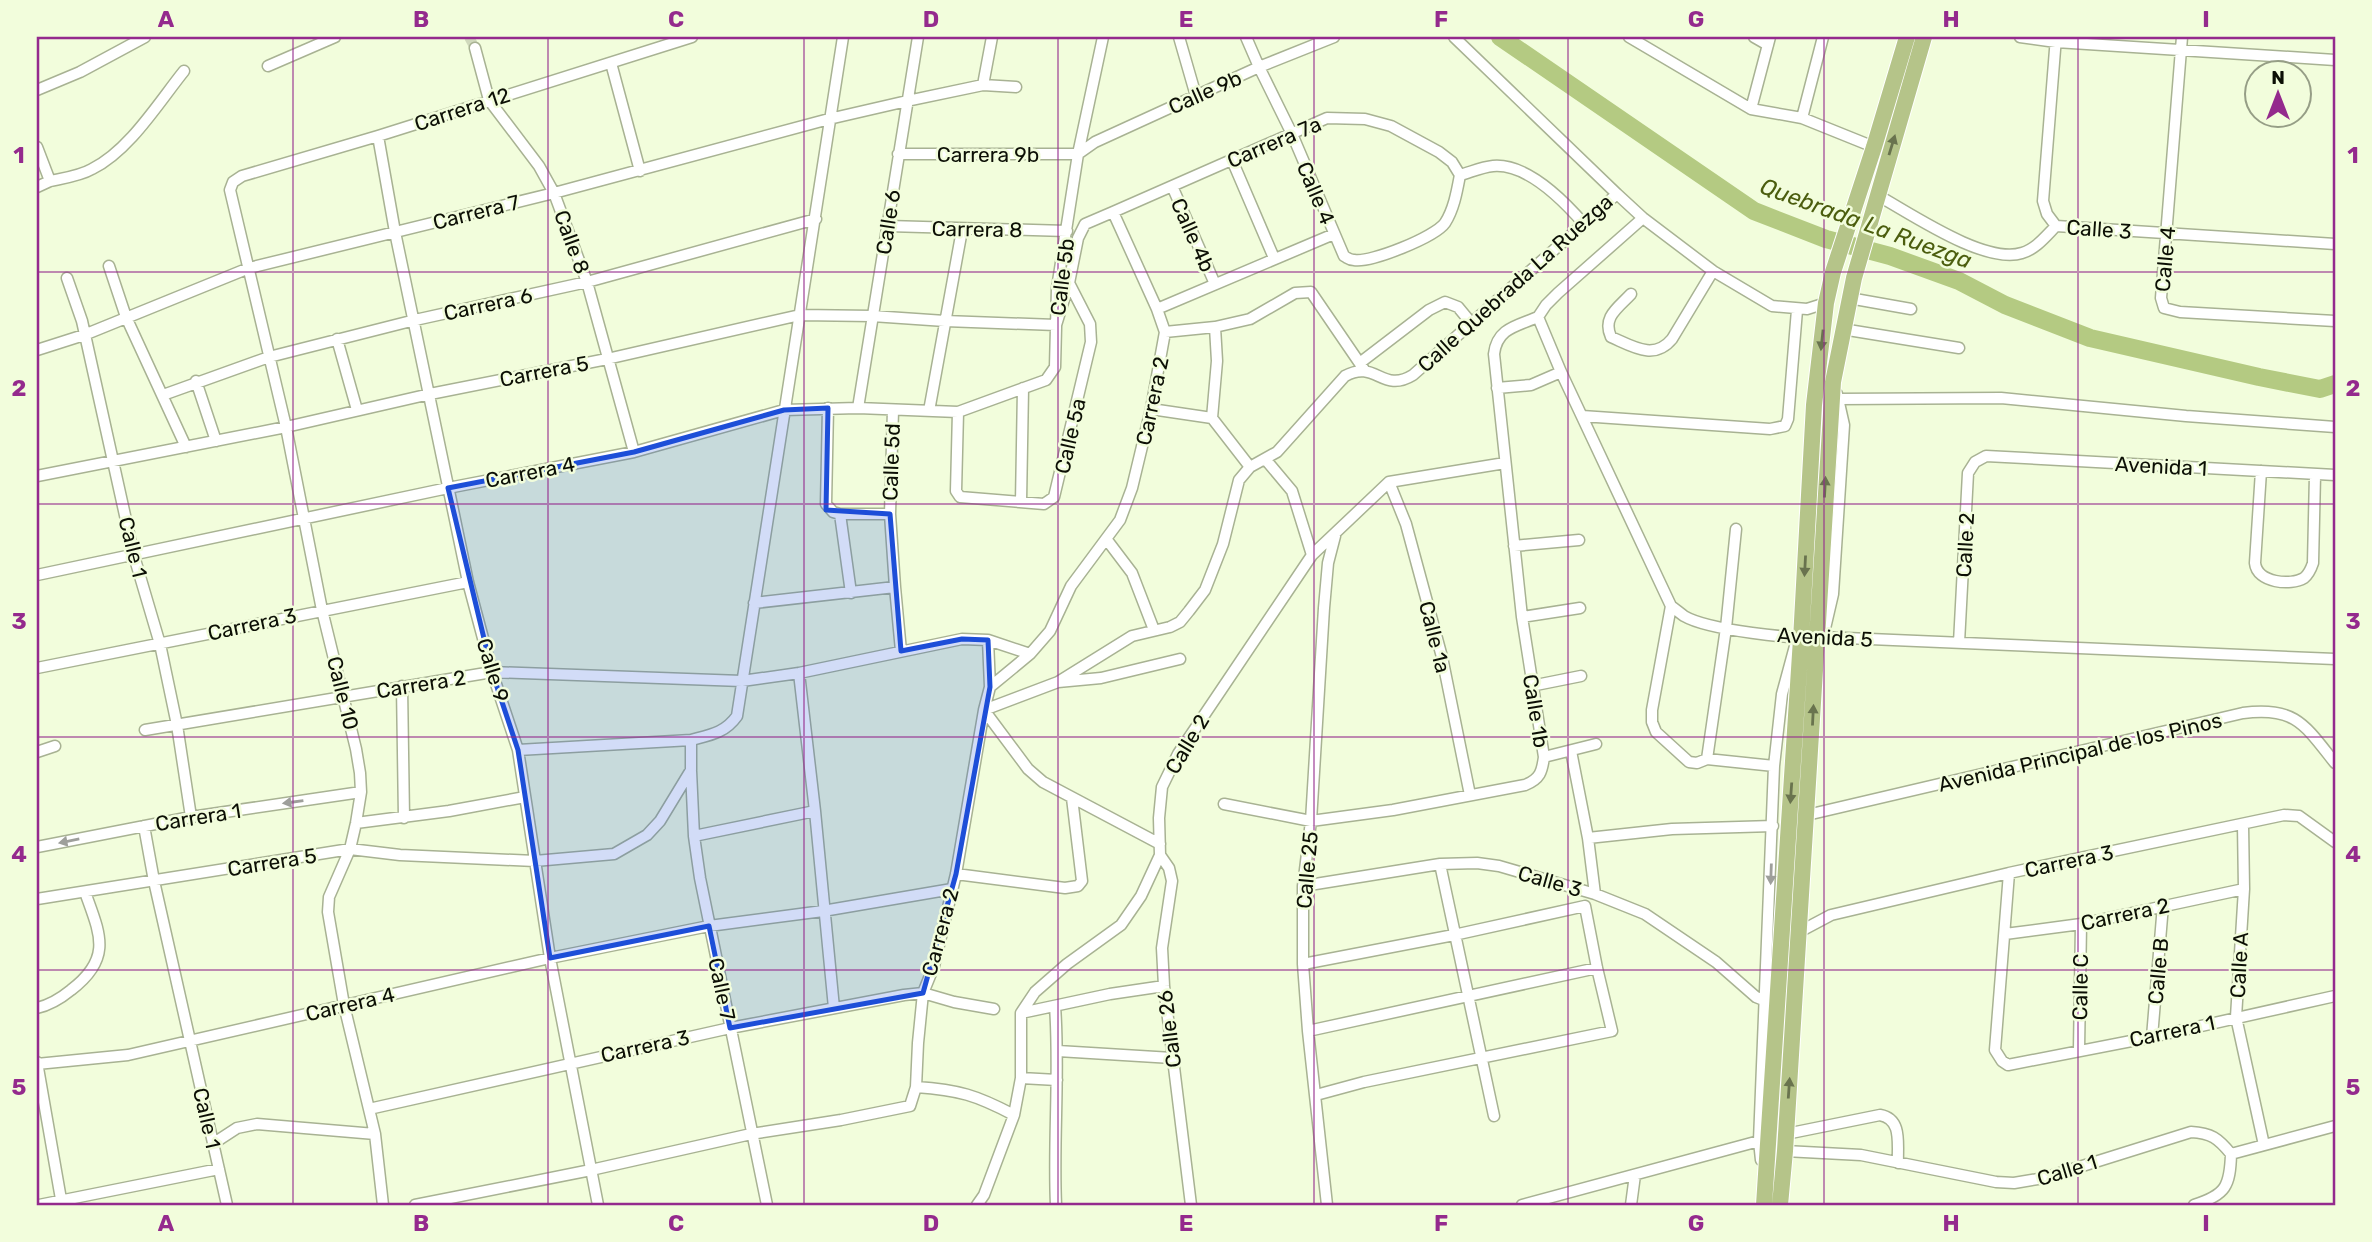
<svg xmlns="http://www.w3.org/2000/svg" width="2372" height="1242" font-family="Rubik,sans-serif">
<rect width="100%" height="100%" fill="#f2fddc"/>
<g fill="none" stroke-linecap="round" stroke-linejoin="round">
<path stroke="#b4ca82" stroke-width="18" d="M 1500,37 L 1754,211 L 1826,239 L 1890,256 L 1959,281 L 2005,305 L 2090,338 L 2259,377 L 2320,389 L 2335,384"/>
<path stroke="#d0d9bc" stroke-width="10" stroke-dasharray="10 5" stroke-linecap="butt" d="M 469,37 L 475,48"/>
<defs>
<path id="minor" d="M 1179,37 L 1196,96
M 1629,37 L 1751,109 L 1802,118 L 1874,147
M 1754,37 L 1768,45
M 2020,37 L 2056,42 L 2335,60
M 2056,37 L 2043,201 L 2047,214 L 2056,226 L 2335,244
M 2182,37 L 2161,298 L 2164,308 L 2180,312 L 2335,321
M 475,48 L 489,100 L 539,166 L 554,193 L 587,282 L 634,452
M 611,63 L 640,171
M 268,66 L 335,37
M 983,85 L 992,37
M 37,90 L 80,72 L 145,37
M 1751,109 L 1770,37
M 1802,118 L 1823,37
M 378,136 L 395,232 L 468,582 L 492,672 L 518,750 L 550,958 L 598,1205
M 37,147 L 50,181 L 37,187
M 898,154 L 1078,154 L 1095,142 L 1259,67 L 1334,37
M 1232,160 L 1274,258
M 1460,175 C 1471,172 1482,167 1493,166 C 1527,163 1564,201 1584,224
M 50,181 C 64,178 80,176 92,169 C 129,151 159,102 184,71
M 1172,186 L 1215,284
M 1617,194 L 1643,218 L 1713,271 L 1772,306 L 1807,309 L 1826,303
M 1877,195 C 1910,213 1985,265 2022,253 C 2036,249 2046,236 2056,226
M 888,226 L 1067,231
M 109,266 L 126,317 L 186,447
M 67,278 L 82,321 L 134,556 L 160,644 L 177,725 L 191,817
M 1631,294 C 1618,308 1602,317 1611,337 C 1632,346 1654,361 1672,339 L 1713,271
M 1849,298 L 1911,309
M 1157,309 L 1334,234
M 1538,317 L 1546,305 L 1558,293 L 1643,218
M 1215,327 L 1250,319 L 1295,293 L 1311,292 L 1365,371
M 1842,329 L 1959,348
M 337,339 L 357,410
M 37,350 L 84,335 L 249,268 L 554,193 L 829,119 L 907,101 L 983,85 L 1016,87
M 1361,362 L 1429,310 L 1445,302 L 1458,307 L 1472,324
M 196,381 L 216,441
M 1497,388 L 1531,385 L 1561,372
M 163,395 L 269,357 L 415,320 L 587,282 L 816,219
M 1839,399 L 2001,398 L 2186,416 L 2335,427
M 828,408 L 826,504 L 833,512 L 840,514 L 890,514
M 858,408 L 918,37
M 1151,409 L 1212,418 L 1217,361 L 1215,327 L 1165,332
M 929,411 L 962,230
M 958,412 L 956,491 L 960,497 L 1044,504 L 1054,497 L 1091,342 L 1090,324 L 1069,283
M 1582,416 L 1770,429 L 1785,426 L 1788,419 L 1797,310
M 1212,418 L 1250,467
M 1266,460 L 1292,491 L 1312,555
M 2261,471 L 2255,563 C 2257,583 2291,586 2304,578 C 2309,574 2311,569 2313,563 L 2315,475
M 37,476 L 286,427 L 430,394 L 607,359 L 800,315 L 872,316 L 945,321 L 1056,325 L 1069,283 L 1078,238 L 1085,224 L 1113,212 L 1327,118 L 1365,119 L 1391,126 L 1439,152 L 1452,162 L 1460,175 C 1457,191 1454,209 1445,223 C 1435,237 1371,263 1354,260 C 1349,260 1348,258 1344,256 L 1292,134 L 1259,67 L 1246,37
M 1389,482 L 1406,524 L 1442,657 L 1470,795
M 1021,502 L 1023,388
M 840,514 L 851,593
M 1107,540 L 1132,573 L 1154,630
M 1514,546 L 1579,540
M 37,575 L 448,488 L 634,452 L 784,410 L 858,408 L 958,412 L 1046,380 L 1055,367 L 1057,288 L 1078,154 L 1103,37
M 895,587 L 901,651
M 754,603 L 895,587 L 890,514 L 893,410
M 1671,606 L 1652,710 L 1652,722 L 1656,732 L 1689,762 L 1697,763 L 1707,759 L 1774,766
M 1522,617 L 1580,608
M 1823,637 L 1833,594 L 1844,425 L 1837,394
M 988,640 L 990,687
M 1959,643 L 1968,473 L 1975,462 L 1986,456 L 2335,475
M 37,668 L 468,582
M 799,673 L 815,811 L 834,1008
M 1058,682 L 1132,636 L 1170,627 L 1180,622 L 1189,611 L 1205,590 L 1223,544 L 1239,480 L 1250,467 L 1277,452 L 1345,376 C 1376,359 1382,394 1413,375 L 1617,194 L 1454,37
M 402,686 L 404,818
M 1531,686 L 1581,676
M 145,730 L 492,672 L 742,681 L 799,673 L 962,639 L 988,640 L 1030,654
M 518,750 L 691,740 C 710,735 725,733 737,716 L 843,37
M 1571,751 L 1588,838 L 1595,894
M 37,752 L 55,746
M 1544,757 L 1596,744
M 1707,759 L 1726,628 L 1736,529
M 691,771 L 694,836 L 700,878 L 767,1205
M 1224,804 L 1311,821 L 1393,810 L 1525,785 C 1540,779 1542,772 1544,757 L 1522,617 L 1494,354 C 1497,328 1517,326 1538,317 L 1561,372 L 1671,606 C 1675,609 1680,613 1684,616 C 1708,630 1795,640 1823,637 L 2335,659
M 1807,815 L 2243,713 C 2295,706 2305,725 2335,763
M 356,823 L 449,811 L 525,797
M 2243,825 L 2244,889 L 2236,1017 L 2264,1145
M 144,826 L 154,881 L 227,1205
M 694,836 L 815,811
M 1588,838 L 1672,829 L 1773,826
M 1160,844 L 1043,782 L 1028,769 L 984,710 L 1058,682 L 1101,678 L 1180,659
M 37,847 L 191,817 L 361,792
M 1160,855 L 1169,868 L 1172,881 L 1162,948 L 1164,986 L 1191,1205
M 1440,864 L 1494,1116
M 2009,873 L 1995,1050 L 2002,1061 L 2008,1065 L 2152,1037 L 2335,996
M 956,874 L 1065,888 L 1078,886 L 1082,881 L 1072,798
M 1303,886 L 1440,864 L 1477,863 L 1499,866 L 1595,894 L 1645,914 L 1716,962 L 1756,997 L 1766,1001
M 37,899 L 350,849 L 400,855 L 535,861 L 614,854 L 647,835 L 660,821 L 691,770 L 691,740
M 1799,932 L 1831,915 L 2009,873 L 2284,815 L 2299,816 L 2335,842
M 2005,934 L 2081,924 L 2244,889
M 1303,964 L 1454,935 L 1585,906 L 1597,968 L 1612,1031 L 1364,1082 L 1316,1095
M 1055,1006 C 1060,1073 1053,1139 1056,1205
M 37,1008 C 50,1005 60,999 71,990 C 113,958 100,934 85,892
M 1021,1013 L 1110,994 L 1164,986
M 1308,1031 L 1597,968
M 2152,1037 L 2163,905
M 2079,1050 L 2081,924
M 1058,1051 L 1172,1058
M 37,1062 L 62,1205
M 37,1064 L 128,1055 L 550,958 L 709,926 L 823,911 L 952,889
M 1021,1078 L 1057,1080
M 916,1087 C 959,1090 976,1095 1014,1115
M 369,1109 L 730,1028 L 904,995 L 923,993 L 954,1002 L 994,1009
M 1786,1134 L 1880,1115 C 1903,1119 1897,1145 1898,1163
M 214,1143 L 237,1128 L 257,1124 L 375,1134
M 1785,1151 L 1861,1155 L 1996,1182 L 2014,1183 L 2044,1178 L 2191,1132 C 2211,1133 2218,1138 2231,1154 L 2335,1126
M 1761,1160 L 1759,1141 L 1774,766 L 1782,694 L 1795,646
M 39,1205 L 219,1169
M 383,1205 L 375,1134 L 344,1005 L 328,912 L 329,897 L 350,849 L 356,823 L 361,792 L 360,773 L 356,749 L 322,610 L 286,427 L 230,190 L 233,182 L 242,176 L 378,136 L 692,37
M 415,1205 L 591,1170 L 751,1134 L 841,1120 L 910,1106 L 916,1087 L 918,1043 L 923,993 L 934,966 L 956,874 L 984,710 L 990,687 L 1030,654 L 1050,631 L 1071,586 L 1120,520 L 1132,488 L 1151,409 L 1165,332 L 1157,309 L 1113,212
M 977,1205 L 984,1195 L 1014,1115 L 1021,1078 L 1021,1013 L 1035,992 L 1067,964 L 1121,925 L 1141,896 L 1160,855 L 1159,818 L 1162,787 L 1178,754 L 1312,555 L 1389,482 L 1505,463
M 1327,1205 L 1308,1031 L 1303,964 L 1303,886 L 1311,821 L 1324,608 L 1328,563 L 1335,536
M 1522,1205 L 1759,1141
M 1631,1205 L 1635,1175
M 2194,1205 C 2226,1195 2230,1186 2231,1154"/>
<path id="primary" d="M 1764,1205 L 1801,639 L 1814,405 L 1826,303 L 1833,272 L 1874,147 L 1907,37
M 1780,1205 L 1785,1151 L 1833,382 L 1854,278 L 1924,37"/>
</defs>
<use href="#minor" stroke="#a8b293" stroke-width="13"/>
<use href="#primary" stroke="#fff" stroke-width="18"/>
<use href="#minor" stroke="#fff" stroke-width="10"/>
<use href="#primary" stroke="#b5c489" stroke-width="16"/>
</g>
<defs><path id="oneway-solid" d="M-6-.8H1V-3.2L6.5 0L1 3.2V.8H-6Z" transform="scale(1.75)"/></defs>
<g fill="#69734e">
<use href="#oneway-solid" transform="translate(1892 145) rotate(-73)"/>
<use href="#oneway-solid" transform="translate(1822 340) rotate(96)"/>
<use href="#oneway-solid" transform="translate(1825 487) rotate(-87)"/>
<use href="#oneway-solid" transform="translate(1805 566) rotate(93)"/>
<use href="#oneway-solid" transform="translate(1813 715) rotate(-87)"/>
<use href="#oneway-solid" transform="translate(1791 793) rotate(94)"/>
<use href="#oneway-solid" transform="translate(1789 1088) rotate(-86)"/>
</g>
<g fill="#9e9f9b">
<use href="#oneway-solid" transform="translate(293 802) rotate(172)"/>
<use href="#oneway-solid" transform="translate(69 841) rotate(169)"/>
<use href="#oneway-solid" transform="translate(1771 874) rotate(92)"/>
</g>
<path fill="#1d4ed8" fill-opacity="0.2" stroke="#1d4ed8" stroke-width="5" stroke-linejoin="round" d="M 828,408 L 826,510 L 890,514 L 901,651 L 962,639 L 988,640 L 990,687 L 956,874 L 923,993 L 730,1028 L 709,926 L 550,958 L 518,750 L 492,672 L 448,488 L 634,452 L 784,410 Z"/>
<path fill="none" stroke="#942a8d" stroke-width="2" stroke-opacity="0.55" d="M 293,37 L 293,1205M 548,37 L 548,1205M 804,37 L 804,1205M 1058,37 L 1058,1205M 1314,37 L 1314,1205M 1568,37 L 1568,1205M 1824,37 L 1824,1205M 2078,37 L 2078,1205M 37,272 L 2335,272M 37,504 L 2335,504M 37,737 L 2335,737M 37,970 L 2335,970"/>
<g text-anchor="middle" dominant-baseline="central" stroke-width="5" stroke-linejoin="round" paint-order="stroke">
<g font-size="21" fill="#0c0f05" stroke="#f2fddc">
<text transform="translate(1205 92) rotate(-24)">Calle 9b</text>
<text transform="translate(462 109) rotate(-18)">Carrera 12</text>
<text transform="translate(1274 142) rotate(-23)">Carrera 7a</text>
<text x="988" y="154">Carrera 9b</text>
<text transform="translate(1316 193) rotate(67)">Calle 4</text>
<text transform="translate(476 212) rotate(-14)">Carrera 7</text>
<text transform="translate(888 222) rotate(-81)">Calle 6</text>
<text transform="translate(977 229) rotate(1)">Carrera 8</text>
<text transform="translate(2099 229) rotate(4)">Calle 3</text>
<text transform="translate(1193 235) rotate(66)">Calle 4b</text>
<text transform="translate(572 242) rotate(70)">Calle 8</text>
<text transform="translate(2165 259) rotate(-85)">Calle 4</text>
<text transform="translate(1062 277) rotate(-83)">Calle 5b</text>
<text transform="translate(1515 283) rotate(-42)">Calle Quebrada La Ruezga</text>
<text transform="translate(488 304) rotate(-12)">Carrera 6</text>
<text transform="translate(544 371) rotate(-11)">Carrera 5</text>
<text transform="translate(1152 401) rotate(-78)">Carrera 2</text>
<text transform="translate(1070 436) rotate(-77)">Calle 5a</text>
<text transform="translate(891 462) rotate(-88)">Calle 5d</text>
<text transform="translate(2161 466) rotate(3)">Avenida 1</text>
<text transform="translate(530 472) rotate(-11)">Carrera 4</text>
<text transform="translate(1965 545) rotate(-87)">Calle 2</text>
<text transform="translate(133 547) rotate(76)">Calle 1</text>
<text transform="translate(252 624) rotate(-12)">Carrera 3</text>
<text transform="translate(1435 637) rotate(76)">Calle 1a</text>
<text transform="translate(1825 637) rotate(3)">Avenida 5</text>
<text transform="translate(493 670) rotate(73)">Calle 9</text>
<text transform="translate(421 684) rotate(-9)">Carrera 2</text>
<text transform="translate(343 693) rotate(76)">Calle 10</text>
<text transform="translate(1536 711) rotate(81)">Calle 1b</text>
<text transform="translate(1187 744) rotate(-59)">Calle 2</text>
<text transform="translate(2080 752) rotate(-13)">Avenida Principal de los Pinos</text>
<text transform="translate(198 817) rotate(-9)">Carrera 1</text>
<text transform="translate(2069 861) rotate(-12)">Carrera 3</text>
<text transform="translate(272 862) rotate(-9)">Carrera 5</text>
<text transform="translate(1307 870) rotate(-85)">Calle 25</text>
<text transform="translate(1550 881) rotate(16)">Calle 3</text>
<text transform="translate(2125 914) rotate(-12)">Carrera 2</text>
<text transform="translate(940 932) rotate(-75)">Carrera 2</text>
<text transform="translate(2239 965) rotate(-87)">Calle A</text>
<text transform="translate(2158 971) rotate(-85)">Calle B</text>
<text transform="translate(2080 987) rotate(-89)">Calle C</text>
<text transform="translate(722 989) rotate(78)">Calle 7</text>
<text transform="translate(350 1004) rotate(-13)">Carrera 4</text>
<text transform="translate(1169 1029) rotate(-97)">Calle 26</text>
<text transform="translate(2172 1031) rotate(-12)">Carrera 1</text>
<text transform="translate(645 1046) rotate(-12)">Carrera 3</text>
<text transform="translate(207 1118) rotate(77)">Calle 1</text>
<text transform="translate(2067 1170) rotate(-17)">Calle 1</text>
</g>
<g font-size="23" font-style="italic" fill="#4b5d0e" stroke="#f2fddc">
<text transform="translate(1866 223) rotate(20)">Quebrada La Ruezga</text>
</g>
</g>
<rect width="2372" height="1242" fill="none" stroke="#f2fddc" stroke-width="77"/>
<g transform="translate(2278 94)"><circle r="33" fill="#f2fddc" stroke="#969e86" stroke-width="2"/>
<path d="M0-5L12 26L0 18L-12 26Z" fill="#942a8d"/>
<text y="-10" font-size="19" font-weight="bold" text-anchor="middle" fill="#0c0f05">N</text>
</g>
<rect x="38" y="38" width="2296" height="1166" fill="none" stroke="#942a8d" stroke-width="2.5"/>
<g font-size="23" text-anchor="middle" font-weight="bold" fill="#942a8d">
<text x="166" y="27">A</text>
<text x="421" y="27">B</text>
<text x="676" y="27">C</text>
<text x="931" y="27">D</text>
<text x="1186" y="27">E</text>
<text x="1441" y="27">F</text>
<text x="1696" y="27">G</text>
<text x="1951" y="27">H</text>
<text x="2206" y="27">I</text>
<text x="19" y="163">1</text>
<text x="2353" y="163">1</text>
<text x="19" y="396">2</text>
<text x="2353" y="396">2</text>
<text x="19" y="629">3</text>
<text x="2353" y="629">3</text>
<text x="19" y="862">4</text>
<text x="2353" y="862">4</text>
<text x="19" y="1095">5</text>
<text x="2353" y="1095">5</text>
<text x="166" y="1231">A</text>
<text x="421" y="1231">B</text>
<text x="676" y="1231">C</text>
<text x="931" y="1231">D</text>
<text x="1186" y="1231">E</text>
<text x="1441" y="1231">F</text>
<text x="1696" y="1231">G</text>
<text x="1951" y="1231">H</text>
<text x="2206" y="1231">I</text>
</g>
</svg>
